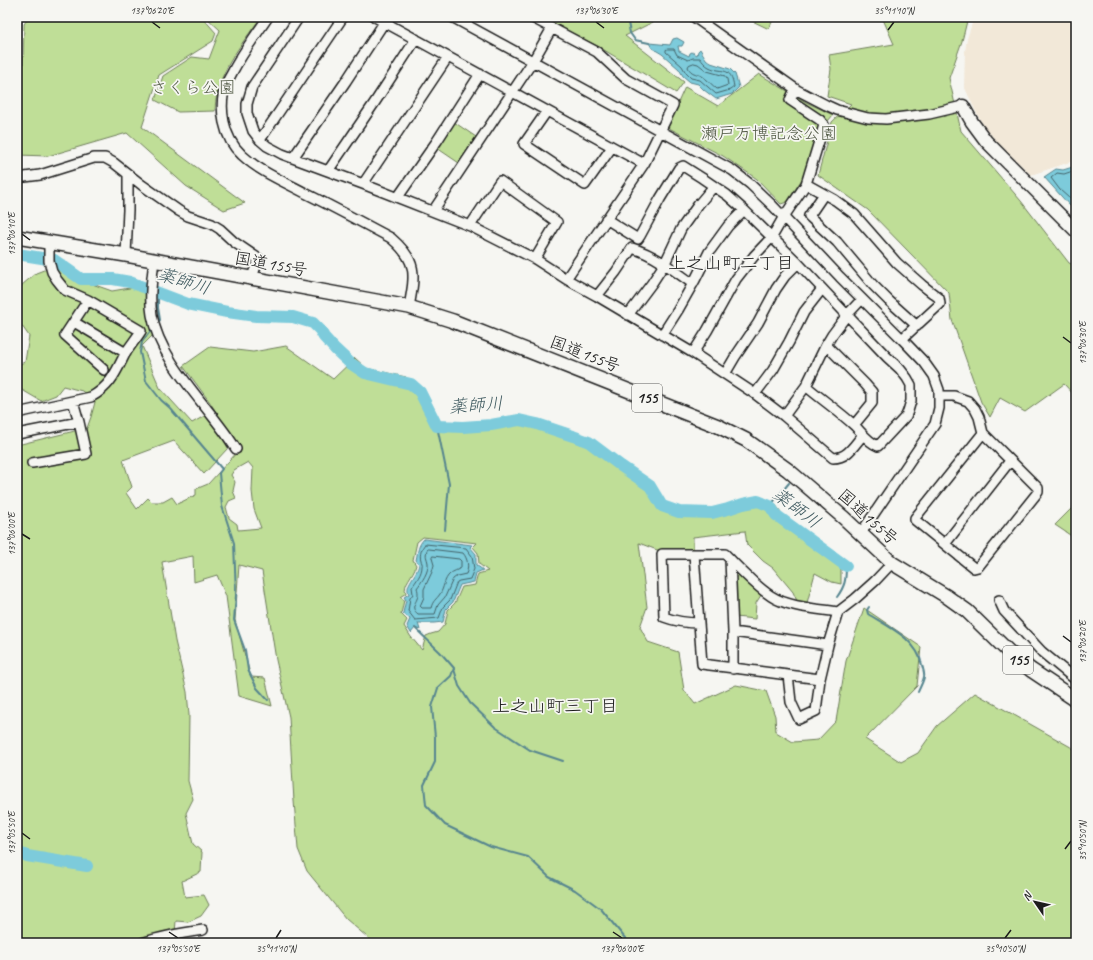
<svg xmlns="http://www.w3.org/2000/svg" width="1093" height="960" font-family="Caveat,'Klee One',sans-serif">
<rect width="100%" height="100%" fill="#f6f6f2"/>
<filter id="ink" filterUnits="userSpaceOnUse"><feTurbulence type="fractalNoise" baseFrequency=".025" numOctaves="2"/><feDisplacementMap in="SourceGraphic" scale="8" xChannelSelector="R" yChannelSelector="G"/><feConvolveMatrix kernelMatrix="1 2 1 2 8 2 1 2 1" color-interpolation-filters="sRGB"/></filter>
<g filter="url(#ink)">
<path fill="#f2e8d8" d="M 974,17 L 1076,17 L 1076,160 L 1031,175 L 996,141 L 983,125 L 975,110 L 964,86 L 965,51 L 967,39 Z"/>
<path fill="#bfde97" stroke="#6e7d5a" fill-rule="evenodd" d="M 29,17 L 202,17 L 216,33 L 213,41 L 159,75 L 142,127 L 245,203 L 224,210 L 186,186 L 127,133 L 48,156 L 17,155 L 17,65 L 23,64 L 24,24 Z
M 206,17 L 261,17 C 240,47 216,73 215,111 L 178,112 L 155,100 L 163,76 L 192,57 L 209,59 L 220,30 Z
M 541,17 L 663,17 L 625,36 L 684,82 L 676,93 L 599,47 Z
M 744,17 L 774,17 L 769,29 Z
M 882,17 L 968,17 L 962,41 L 949,78 L 961,131 L 1021,201 L 1069,263 L 1076,266 L 1076,397 L 1064,384 L 1025,412 L 1000,398 L 990,417 L 981,402 L 952,320 L 949,293 L 868,210 L 818,175 L 832,122 L 851,104 L 827,96 L 831,69 L 829,55 L 894,44 Z
M 759,74 L 806,102 L 833,115 L 828,121 L 819,125 L 806,173 L 787,202 L 781,204 L 757,179 L 723,156 L 667,127 L 685,87 L 718,106 Z
M 451,120 L 476,137 L 459,163 L 434,146 Z
M 57,265 L 78,279 L 112,291 L 147,285 L 153,335 L 142,346 L 160,388 L 192,423 L 208,414 L 228,448 L 204,474 L 174,441 L 123,460 L 132,487 L 126,493 L 137,509 L 148,498 L 152,502 L 163,502 L 172,497 L 177,504 L 196,495 L 196,489 L 208,484 L 240,449 L 209,401 L 183,366 L 210,347 L 253,352 L 286,346 L 333,379 L 355,358 L 366,368 L 406,377 L 419,397 L 435,427 L 461,431 L 514,424 L 534,426 L 585,445 L 599,453 L 647,487 L 660,508 L 680,515 L 721,515 L 754,504 L 775,504 L 784,516 L 788,528 L 841,567 L 841,584 L 832,582 L 815,573 L 807,603 L 797,601 L 793,592 L 773,568 L 763,561 L 747,545 L 745,531 L 693,537 L 693,548 L 691,551 L 657,550 L 639,543 L 647,607 L 640,627 L 648,642 L 678,652 L 684,690 L 695,704 L 736,685 L 766,691 L 775,716 L 776,732 L 793,742 L 818,740 L 836,721 L 846,661 L 864,608 L 921,647 L 917,686 L 865,739 L 901,762 L 918,753 L 937,726 L 975,693 L 1076,750 L 1076,943 L 374,943 L 346,919 L 307,871 L 298,849 L 294,801 L 289,717 L 276,660 L 262,571 L 239,565 L 235,620 L 251,677 L 265,678 L 272,706 L 239,696 L 226,596 L 217,575 L 194,582 L 193,556 L 162,562 L 175,641 L 187,692 L 189,715 L 188,781 L 193,799 L 186,813 L 193,844 L 202,852 L 201,872 L 182,881 L 185,897 L 204,895 L 209,905 L 201,916 L 188,922 L 176,921 L 175,933 L 180,943 L 17,943 L 17,445 L 87,428 L 91,417 L 95,402 L 82,391 L 63,386 L 56,395 L 41,401 L 17,387 L 17,365 L 25,362 L 29,336 L 17,319 L 17,293 L 22,285 L 36,273 ZM 248,462 L 253,468 L 252,491 L 254,509 L 261,528 L 238,530 L 237,524 L 229,518 L 226,507 L 229,501 L 236,498 L 233,491 L 235,482 L 231,475 L 234,470 ZM 423,537 L 477,543 L 473,547 L 478,553 L 479,564 L 488,571 L 478,574 L 475,585 L 462,587 L 455,603 L 448,610 L 445,624 L 438,632 L 431,634 L 426,636 L 422,650 L 411,637 L 404,626 L 407,620 L 401,614 L 404,600 L 400,597 L 406,593 C 402,584 414,575 416,565 L 413,560 L 417,542 Z
M 1076,506 L 1076,539 L 1055,525 L 1072,508 Z
M 736,569 L 763,592 L 756,603 L 755,619 L 735,617 L 732,571 Z"/>
<path fill="#7dcbdb" stroke="#56858f" d="M 677,38 L 684,42 L 682,46 L 678,46 L 679,51 L 689,56 L 690,53 L 692,52 L 697,55 L 698,51 L 700,49 L 706,59 L 711,63 L 730,69 L 735,74 L 739,87 L 732,94 L 716,99 L 704,90 L 698,84 L 690,82 L 683,76 L 679,69 L 662,54 L 652,48 L 649,43 L 670,45 L 673,39 Z
M 1076,166 L 1076,201 L 1074,201 L 1070,206 L 1044,177 L 1056,169 L 1063,170 Z
M 424,539 L 472,545 L 470,547 L 476,554 L 476,565 L 483,570 L 476,573 L 474,582 L 460,585 L 453,602 L 446,609 L 443,622 L 434,623 L 418,623 L 420,630 L 415,628 L 411,633 L 407,626 L 410,619 L 403,613 L 406,600 L 404,597 L 409,594 C 404,584 417,576 419,564 L 416,560 C 418,551 418,545 424,539 Z"/>
<g fill="none" stroke-linecap="round" stroke-linejoin="round">
<path stroke="#436268" stroke-width="1" d="M 668,49 L 674,49 L 677,55 L 688,60 L 693,58 L 700,58 C 702,61 705,65 709,67 C 722,74 731,65 734,87 L 730,90 L 716,94 L 700,80 L 691,78 L 686,73 L 682,66 L 666,52 L 666,50 Z
M 694,63 L 698,64 L 707,71 L 725,76 L 727,79 L 728,85 L 717,89 C 712,85 707,79 702,76 C 696,73 691,74 688,67 L 689,65 Z
M 1076,170 L 1064,174 L 1057,173 L 1051,178 L 1060,190 L 1069,198 L 1076,197
M 425,544 L 466,548 L 472,556 L 474,569 L 470,579 L 459,581 L 457,582 L 450,600 L 443,607 L 439,618 L 415,620 L 408,611 L 410,598 L 413,594 L 412,587 C 416,581 422,574 422,566 C 423,564 421,562 421,560 C 419,555 422,547 425,544 Z
M 429,549 L 463,553 C 468,559 469,567 466,574 L 457,576 L 453,579 L 445,597 L 438,605 L 435,614 L 418,614 C 409,607 417,603 418,595 C 418,593 418,590 417,588 C 422,581 429,572 428,563 C 427,557 425,557 427,550 Z
M 433,556 L 459,559 L 461,561 L 461,568 C 458,570 453,571 450,574 C 444,579 444,588 440,594 C 436,600 433,600 431,608 L 422,608 L 420,606 L 424,597 L 424,589 L 432,572 L 434,565 L 432,558 Z"/>
<path stroke="#56858f" stroke-width="2" d="M 627,17 L 630,33 L 635,40 L 649,43
M 157,323 L 160,320 L 158,308 L 158,293
M 153,328 L 142,342 L 140,352 L 146,381 L 161,400 L 170,408 L 222,469 L 219,473 L 222,506 L 234,543 L 236,595 L 234,620 L 245,650 L 248,670 L 257,688 L 268,700
M 437,426 L 449,484 L 445,530
M 770,506 L 789,483
M 837,597 C 845,586 846,580 846,566
M 869,607 L 867,610 L 868,614 C 889,627 917,639 922,665 C 923,669 925,674 924,677 C 923,682 920,687 918,692
M 415,628 L 440,652 L 454,668 L 451,676 L 438,688 L 432,707 L 435,737 L 435,762 L 424,785 L 426,805 L 445,825 L 491,847 L 528,857 L 549,877 L 575,890 L 601,909 L 629,943
M 454,669 L 459,686 L 470,703 L 495,727 L 530,750 L 563,761"/>
<path stroke="#7dcbdb" stroke-width="12" d="M 17,254 L 54,260 L 81,279 L 113,279 L 130,282 L 188,304 L 227,312 L 256,316 L 293,317 L 313,323 L 320,330 L 324,337 L 335,349 L 350,363 L 365,373 L 411,384 L 420,392 L 437,426 L 463,427 L 491,425 L 519,420 L 537,424 L 573,436 L 589,442 L 621,466 L 650,486 L 662,506 L 679,512 L 712,513 L 728,509 L 743,504 L 758,501 L 770,506 L 776,515 L 846,566
M 17,852 L 27,856 L 87,866"/>
<defs>
<path id="minor" d="M 268,17 C 256,35 243,52 233,71 C 231,75 228,80 226,84 C 218,107 223,138 242,155 C 260,172 285,182 307,194 C 335,208 363,223 391,238 C 418,261 415,274 409,307
M 299,17 L 252,87 L 247,104 L 247,113 L 253,131 L 260,140 L 267,146 L 282,154 L 363,184 L 470,226 L 535,259 L 566,279 L 644,164 L 673,105 L 626,79 L 597,52 L 531,17
M 375,17 L 644,164
M 452,17 L 732,170 L 750,184 L 773,206 L 840,277 L 902,339 L 924,362 L 934,376 L 939,390 L 939,408 L 935,424 L 861,533
M 694,17 L 797,90 L 826,105 L 837,110 L 868,118 L 886,119 L 929,114 L 963,106
M 547,111 L 524,144 L 585,185 L 612,147
M 260,140 L 343,17
M 293,158 L 346,81 L 387,18
M 328,171 L 375,102 L 416,39
M 128,174 L 142,185 L 179,211 L 188,216 L 212,224 L 220,229 L 234,242 L 259,259 L 251,279
M 17,178 L 40,175 L 94,158 L 105,158 L 114,163 L 128,174 L 128,210 L 126,255
M 363,184 L 448,57
M 806,184 L 835,200 L 854,214 L 897,263 L 922,285 L 939,298 L 940,304 L 902,339
M 824,194 L 809,216 L 811,218 L 837,242 L 873,285 L 888,300 L 917,326
M 398,197 L 437,141 L 480,74
M 433,211 L 533,61 L 552,28
M 606,219 L 638,239 L 640,236 L 660,199 L 679,168 L 683,166 L 702,178 L 727,195 L 744,210 L 798,263 L 847,315 L 887,357 L 900,369 L 907,378 L 911,385 L 911,401 L 908,411 L 906,416 L 878,446 C 868,442 862,433 855,426 C 840,412 821,399 806,386
M 470,226 L 500,181 L 557,222 L 535,259
M 154,260 C 152,279 149,297 152,315 C 160,363 211,408 236,449
M 566,279 L 597,296 L 693,353 L 755,394 L 784,416 L 833,458 C 848,458 854,445 863,435
M 597,296 L 616,272 L 632,248 C 655,255 674,270 693,284
M 88,300 L 65,335 L 104,370
M 628,315 L 652,283 L 665,263 L 681,229 L 698,205 L 714,186
M 74,322 L 126,353
M 662,335 L 678,310 L 695,280 L 709,252 L 728,226 L 744,210
M 826,345 L 865,384 L 872,392 L 872,403 L 854,425
M 693,353 L 707,331 L 736,279 L 754,256 L 772,237 L 783,218 L 806,184 L 824,125 L 820,120 L 790,100 L 795,89
M 725,374 L 735,357 L 758,323 L 776,289 L 785,276 L 798,263
M 755,394 L 773,370 L 789,342 L 804,312 L 822,289
M 939,396 L 954,396 L 968,401 L 975,409 L 979,417 L 983,433 L 1038,488 L 1038,492 L 978,567 L 974,568 L 915,520 L 915,518 L 983,433
M 73,401 L 79,422
M 17,413 L 91,397 C 110,387 116,372 125,354 C 130,346 136,339 141,331 L 88,300 L 65,290 L 57,280 L 52,272 L 49,261 L 49,242
M 784,416 L 806,386 L 826,345 L 832,335 L 847,315 L 862,299
M 17,434 L 79,422 L 86,454 L 32,463
M 945,544 L 1010,461
M 694,554 L 699,623
M 730,559 L 733,632 L 733,669
M 999,600 L 1004,611 L 1042,652 L 1076,680
M 838,612 C 819,609 787,607 771,596 C 754,585 740,569 725,554 L 662,554 L 664,617 C 677,622 686,623 699,623 L 702,664 L 788,675 L 791,702 L 799,719 L 816,711 L 820,679 L 828,645 L 838,612 L 855,599 L 875,581 L 892,563
M 733,632 L 828,645
M 788,675 L 820,679
M 142,943 C 162,936 182,933 203,930"/>
<path id="major" d="M 963,106 L 972,122 L 986,141 L 1076,231"/>
<path id="highway" d="M 17,237 L 126,255 L 409,307 L 453,321 L 718,426 L 746,440 L 788,470 L 844,518 L 892,563 L 946,596 L 967,611 L 1010,653 L 1031,670 L 1076,700"/>
</defs>
<use href="#minor" stroke="#1c1c1c" stroke-width="12"/>
<use href="#major" stroke="#1c1c1c" stroke-width="15"/>
<use href="#highway" stroke="#1c1c1c" stroke-width="16"/>
<use href="#minor" stroke="#f6f6f2" stroke-width="9"/>
<use href="#major" stroke="#f6f6f2" stroke-width="12"/>
<use href="#highway" stroke="#f6f6f2" stroke-width="13"/>
</g>
</g>
<path fill="none" stroke="#1c1c1c" stroke-width="1.5" d="M 152,22 L 160,28M 596,22 L 604,28M 888,30 L 894,22M 22,234 L 30,240M 1063,337 L 1071,343M 22,534 L 30,539M 1063,636 L 1071,642M 22,833 L 30,839M 1065,849 L 1071,841M 169,932 L 178,938M 613,932 L 622,938M 276,938 L 281,930M 1005,938 L 1011,930"/>
<g text-anchor="middle" dominant-baseline="central" stroke-width="3.5" stroke-linejoin="round" paint-order="stroke">
<g fill="#f6f6f2" stroke="#5d5d5c" stroke-width="1">
<rect x="632" y="384" width="30" height="28" rx="3"/>
<rect x="1003" y="646" width="30" height="28" rx="3"/>
</g>
<g font-size="16" font-weight="bold" fill="#1c1c1c">
<text x="647" y="398">155</text>
<text x="1018" y="660">155</text>
</g>
<g font-size="17" fill="#4d5641" stroke="#f6f6f2">
<text x="193" y="87">さくら公園</text>
<text x="769" y="133">瀬戸万博記念公園</text>
</g>
<g font-size="17" fill="#1c1c1c" stroke="#f6f6f2">
<text transform="translate(271 264) rotate(10)">国道155号</text>
<text transform="translate(585 354) rotate(21)">国道155号</text>
<text transform="translate(868 517) rotate(42)">国道155号</text>
</g>
<g font-size="18" fill="#1c1c1c" stroke="#f6f6f2">
<text x="731" y="263">上之山町二丁目</text>
<text x="555" y="706">上之山町三丁目</text>
</g>
<g font-size="18" font-style="italic" fill="#3e595f" stroke="#f6f6f2">
<text transform="translate(184 281) rotate(17)">薬師川</text>
<text transform="translate(476 405) rotate(-4)">薬師川</text>
<text transform="translate(797 508) rotate(37)">薬師川</text>
</g>
</g>
<rect width="1093" height="960" fill="none" stroke="#f6f6f2" stroke-width="44"/>
<g transform="translate(1035 902) rotate(304)" stroke="#f6f6f2" stroke-width="3" paint-order="stroke">
<path d="M0-3L7 15L0 10L-7 15Z" fill="#1c1c1c"/>
<text y="-6" font-size="11" font-weight="bold" text-anchor="middle" fill="#1c1c1c">N</text>
</g>
<rect x="22" y="22" width="1049" height="916" fill="none" stroke="#1c1c1c" stroke-width="1.5"/>
<g font-size="10" text-anchor="middle" fill="#1c1c1c">
<text x="152" y="14">137°06'20"E</text>
<text x="596" y="14">137°06'30"E</text>
<text x="894" y="14">35°11'10"N</text>
<text transform="translate(11 234) rotate(-90)" y="4">137°06'10"E</text>
<text transform="translate(1082 343) rotate(-90)" y="4">137°06'30"E</text>
<text transform="translate(11 534) rotate(-90)" y="4">137°06'00"E</text>
<text transform="translate(1082 642) rotate(-90)" y="4">137°06'20"E</text>
<text transform="translate(11 833) rotate(-90)" y="4">137°05'50"E</text>
<text transform="translate(1082 841) rotate(-90)" y="4">35°10'50"N</text>
<text x="178" y="952">137°05'50"E</text>
<text x="276" y="952">35°11'10"N</text>
<text x="622" y="952">137°06'00"E</text>
<text x="1005" y="952">35°10'50"N</text>
</g>
</svg>
